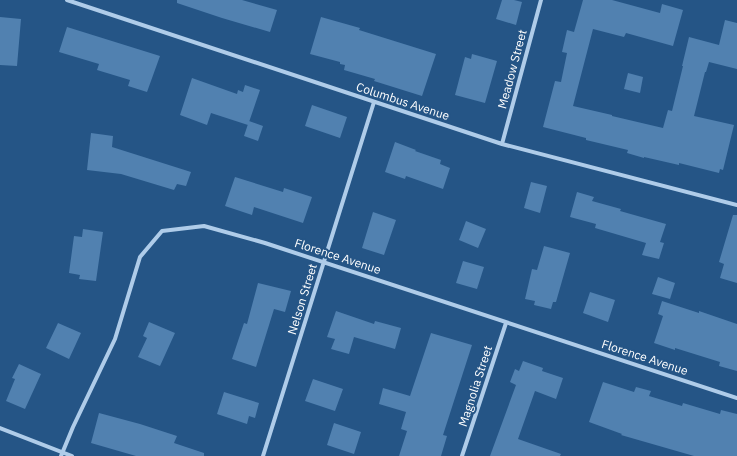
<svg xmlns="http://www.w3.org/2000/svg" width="737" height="456" font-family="'IBM Plex Sans',sans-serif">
<rect width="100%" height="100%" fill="#255586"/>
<path fill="#5181b0" d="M 177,0 L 242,0 L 277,10 L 270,32 L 222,18 L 177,3 Z
M 502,0 L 514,0 L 522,2 L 516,25 L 496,19 Z
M 583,0 L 612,0 L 660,13 L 662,4 L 683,10 L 673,46 L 626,33 L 624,37 L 593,29 L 573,106 L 612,115 L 612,116 L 663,128 L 668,110 L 672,111 L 683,66 L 682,66 L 689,37 L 719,45 L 725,20 L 737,23 L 737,69 L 709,62 L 706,72 L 705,72 L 694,116 L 734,125 L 723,170 L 720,169 L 719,173 L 679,163 L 679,165 L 644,157 L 644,158 L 627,153 L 628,150 L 586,140 L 586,138 L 543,127 L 555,81 L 561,82 L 567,53 L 562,52 L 567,30 L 574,32 Z
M 0,17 L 21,19 L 17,66 L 0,65 Z
M 321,17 L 360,28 L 359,30 L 436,54 L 422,96 L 374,81 L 375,79 L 344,70 L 345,65 L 340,64 L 340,62 L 310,54 Z
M 67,27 L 160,56 L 147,92 L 128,86 L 130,80 L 97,70 L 99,64 L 59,52 Z
M 472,54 L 497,61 L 485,103 L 455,95 L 465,57 L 471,59 Z
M 628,73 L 643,77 L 640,93 L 624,89 Z
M 192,78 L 237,94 L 238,90 L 243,92 L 245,85 L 260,90 L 248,125 L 211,113 L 207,125 L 180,115 Z
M 312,105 L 347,117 L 340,138 L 305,126 Z
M 249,121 L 263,126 L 258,141 L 244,136 Z
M 91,133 L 113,136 L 112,147 L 191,172 L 186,186 L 177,184 L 174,190 L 121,174 L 87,170 Z
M 395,142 L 416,150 L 415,151 L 441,160 L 440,164 L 450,168 L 443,189 L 406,176 L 405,179 L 385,172 Z
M 235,177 L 283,192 L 284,188 L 312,197 L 303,223 L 254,207 L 252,215 L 225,206 Z
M 531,182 L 547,186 L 540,213 L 524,208 Z
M 577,192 L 594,197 L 592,201 L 621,209 L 620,211 L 666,224 L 660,242 L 664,243 L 659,259 L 642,255 L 646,243 L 595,228 L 596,224 L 570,217 Z
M 373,212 L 396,220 L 384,255 L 362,248 Z
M 733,215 L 737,215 L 737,283 L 720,278 L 724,264 L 719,262 Z
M 466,221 L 486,229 L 478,248 L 459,240 Z
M 83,229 L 103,232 L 96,281 L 79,279 L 80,275 L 69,273 L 74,236 L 82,237 Z
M 544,246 L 570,253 L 556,302 L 553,302 L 551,309 L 534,305 L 535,301 L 525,299 L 532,269 L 537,270 Z
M 463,261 L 484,267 L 477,289 L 456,283 Z
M 658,277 L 675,283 L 670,299 L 652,294 Z
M 258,283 L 291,291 L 285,312 L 274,309 L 256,367 L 232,359 L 244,323 L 247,324 Z
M 590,292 L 615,300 L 608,322 L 583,313 Z
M 662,301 L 699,313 L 699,311 L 737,324 L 737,371 L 719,366 L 720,362 L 675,348 L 675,350 L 654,343 L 663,316 L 658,314 Z
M 336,311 L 374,324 L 375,321 L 401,328 L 395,349 L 354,337 L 349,354 L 331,349 L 335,339 L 327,337 Z
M 149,322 L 175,333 L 160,366 L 138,357 L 147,338 L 143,336 Z
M 58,323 L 81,333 L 69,359 L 46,348 Z
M 431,333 L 472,345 L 443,435 L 447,436 L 441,456 L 399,456 L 407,431 L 401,429 L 406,412 L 379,404 L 383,388 L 410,396 Z
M 523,361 L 543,368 L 542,371 L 563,378 L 556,399 L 535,391 L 518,439 L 561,454 L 560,456 L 490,456 L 516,385 L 510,382 L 515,369 L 519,371 Z
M 19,364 L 41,374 L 25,409 L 6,401 L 15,379 L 12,378 Z
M 313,379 L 343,389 L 335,411 L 305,401 Z
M 603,382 L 634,392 L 636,387 L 651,391 L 649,396 L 682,406 L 683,403 L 720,414 L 721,410 L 737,414 L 737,456 L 694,456 L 621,435 L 622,434 L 589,422 Z
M 224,392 L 259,403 L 255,418 L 249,416 L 247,424 L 217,414 Z
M 99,413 L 140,424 L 177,436 L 174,443 L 204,453 L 204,456 L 136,456 L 91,443 Z
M 334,423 L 361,432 L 354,454 L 327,445 Z"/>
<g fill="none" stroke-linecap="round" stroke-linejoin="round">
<path stroke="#afcce9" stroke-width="4" d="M 67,0 L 502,144 L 737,205
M 502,144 L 541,0
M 0,428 L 72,456
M 61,456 L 73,427 L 115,339 L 140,257 L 162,231 L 204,226 L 265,243 L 737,398
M 263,456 L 374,102
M 462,456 L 506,323"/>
</g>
<g text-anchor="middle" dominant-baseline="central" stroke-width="4" stroke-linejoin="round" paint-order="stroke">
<g font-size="12" fill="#fff" stroke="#255586">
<text transform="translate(512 69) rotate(-75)">Meadow Street</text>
<text transform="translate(403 101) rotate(18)">Columbus Avenue</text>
<text transform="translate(338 256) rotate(18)">Florence Avenue</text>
<text transform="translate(302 299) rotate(-73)">Nelson Street</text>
<text transform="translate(645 357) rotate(18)">Florence Avenue</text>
<text transform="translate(475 386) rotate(-72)">Magnolia Street</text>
</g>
</g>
</svg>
